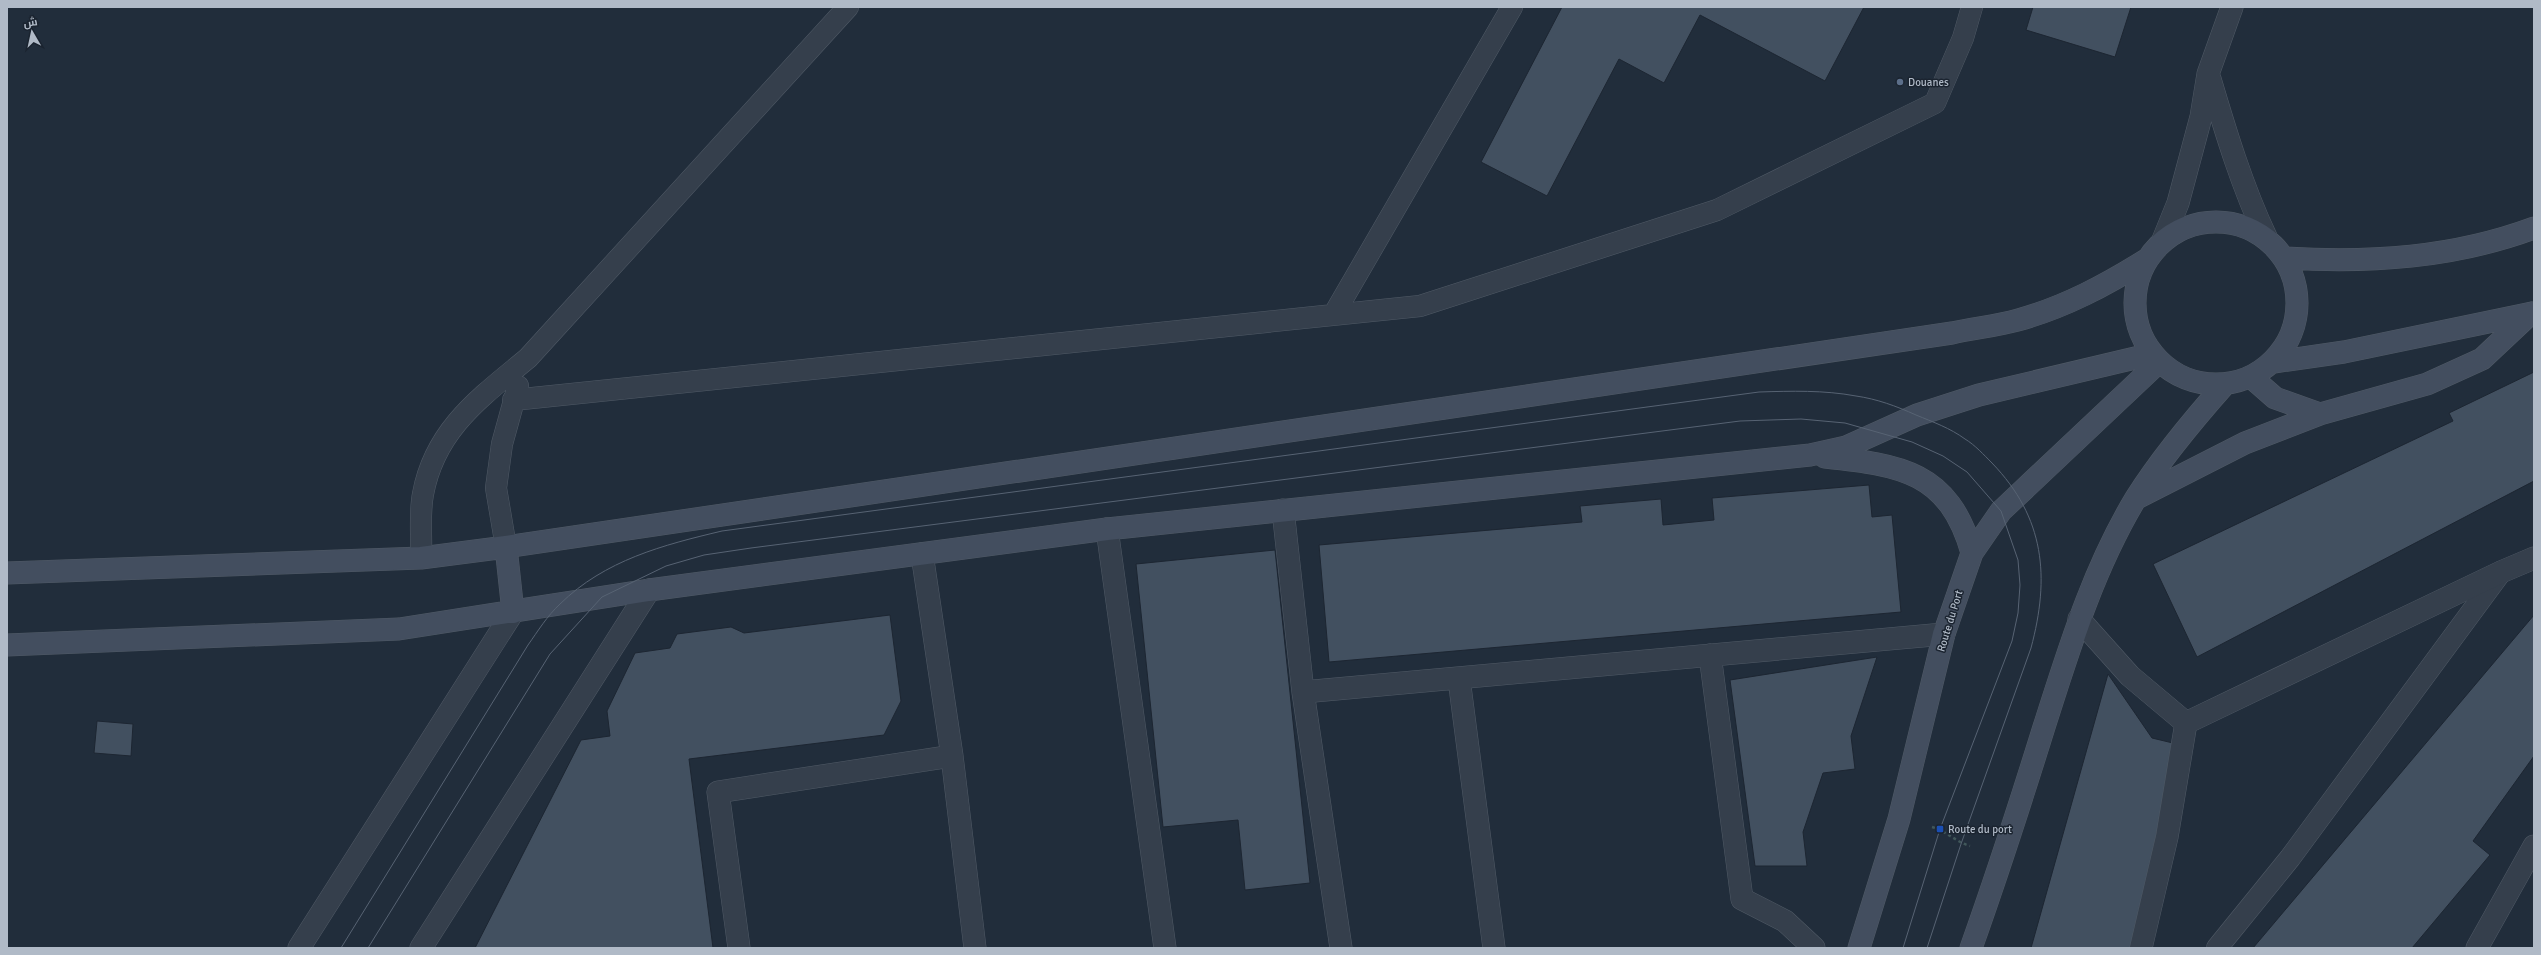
<svg xmlns="http://www.w3.org/2000/svg" width="2541" height="955" font-family="Signika,Cairo,sans-serif">
<rect width="100%" height="100%" fill="#212d3b"/>
<path fill="#425060" stroke="#1d2632" d="M 1562,7 L 1864,7 L 1825,81 L 1700,15 L 1664,83 L 1619,59 L 1547,196 L 1481,162 Z
M 2033,7 L 2131,7 L 2115,57 L 2026,30 Z
M 2534,372 L 2534,481 L 2197,657 L 2153,564 L 2453,421 L 2449,413 Z
M 1869,485 L 1872,517 L 1892,515 L 1901,612 L 1329,662 L 1319,545 L 1582,522 L 1580,506 L 1661,499 L 1663,525 L 1714,520 L 1712,498 Z
M 1275,550 L 1310,883 L 1245,890 L 1238,820 L 1163,827 L 1136,564 Z
M 890,615 L 901,701 L 884,735 L 689,759 L 713,948 L 475,948 L 581,740 L 610,736 L 607,711 L 635,653 L 670,648 L 677,634 L 731,627 L 744,633 Z
M 2534,615 L 2534,756 L 2473,841 L 2490,855 L 2412,948 L 2253,948 Z
M 1877,657 L 1851,736 L 1855,769 L 1823,773 L 1803,832 L 1807,866 L 1755,866 L 1730,680 Z
M 2108,674 L 2152,738 L 2177,744 L 2133,948 L 2031,948 Z
M 97,721 L 133,724 L 131,756 L 94,753 Z"/>
<g fill="none" stroke-linecap="round" stroke-linejoin="round">
<defs>
<path id="service" d="M 1334,314 L 1512,7
M 513,400 L 1420,306 L 1717,210 L 1935,103 L 1963,38 L 1972,7
M 506,547 L 496,488 L 502,444 L 518,386
M 421,558 C 422,537 419,514 423,494 C 435,429 481,397 528,358 L 848,7
M 2217,948 L 2290,858 L 2501,572"/>
<path id="minor" d="M 2210,79 C 2226,133 2242,186 2266,237
M 2163,240 L 2178,203 L 2201,117 L 2208,74 L 2232,7
M 1283,510 L 1303,692 L 1341,948
M 1107,529 L 1165,948
M 922,554 L 952,756 L 975,948
M 2079,619 L 2130,676 L 2186,723
M 1710,655 L 1742,899 L 1785,921 L 1814,948
M 1459,679 L 1494,948
M 1303,692 L 1944,634
M 2186,723 L 2501,572 L 2534,558
M 739,948 L 718,792 L 952,756
M 2141,948 L 2167,837 L 2186,723
M 2477,948 L 2534,846"/>
<path id="tertiary" d="M 299,948 L 513,612
M 421,948 L 649,590"/>
<path id="secondary" d="M2135 303a81 81 0 1 1 162 0a81 81 0 1 1-162 0Z
M 2285,258 C 2370,263 2453,258 2534,228
M 2274,362 L 2344,352 L 2532,313
M 2251,377 L 2275,398 L 2320,414
M 1825,457 C 1900,465 1949,471 1972,553
M 2137,498 L 2245,443 L 2320,414 L 2427,384 L 2482,359 L 2531,313
M 506,547 L 513,612
M 7,573 L 421,558 L 506,547 L 1952,333 C 1974,328 1997,326 2018,320 C 2065,307 2106,285 2146,260
M 7,645 L 399,629 L 649,590 L 1107,529 L 1810,455 L 1846,447 L 1917,415 L 1979,395 L 2152,354
M 1859,948 L 1899,819 L 1944,634 L 1972,553 L 2001,511 L 2159,362
M 1971,948 C 1997,875 2021,801 2044,727 C 2069,649 2093,569 2136,498 C 2162,457 2193,420 2225,384"/>
</defs>
<use href="#service" stroke="#505a66" stroke-width="22"/>
<use href="#minor" stroke="#505a66" stroke-width="23"/>
<use href="#tertiary" stroke="#505a66" stroke-width="23"/>
<use href="#secondary" stroke="#505a66" stroke-width="23"/>
<path stroke="#41575a" stroke-width="2.5" stroke-dasharray="3 3" stroke-linecap="butt" d="M 1932,827 C 1946,831 1956,842 1970,846"/>
<use href="#service" stroke="#353f4c" stroke-width="21"/>
<use href="#minor" stroke="#353f4c" stroke-width="22"/>
<use href="#tertiary" stroke="#353f4c" stroke-width="22"/>
<use href="#secondary" stroke="#434e5f" stroke-width="22"/>
<path stroke="#576373" stroke-width="1" d="M 341,948 L 528,645 C 538,631 547,616 560,604 C 605,560 663,545 722,531 L 1759,392 C 1791,391 1824,390 1856,396 C 1877,399 1896,406 1916,415 C 1933,422 1950,428 1965,439 C 1975,445 1984,455 1992,463 C 2045,518 2050,577 2031,648 L 1961,844 L 1927,948
M 368,948 L 550,654 L 602,597 L 666,566 L 704,555 L 751,548 L 1740,421 L 1801,419 L 1845,423 L 1912,442 L 1943,456 L 1967,472 L 2001,511 L 2018,560 L 2020,585 L 2018,613 L 2012,641 L 1940,829 L 1903,948"/>
</g>
<circle fill="#5c6f8a" stroke="#1b2430" stroke-width="1.5" cx="1900" cy="82" r="4"/>
<rect fill="#1a4fb4" stroke="#1b2430" stroke-width="1.5" x="1936" y="825" width="8" height="8" rx="2"/>
<g text-anchor="middle" dominant-baseline="central" stroke-width="3" stroke-linejoin="round" paint-order="stroke">
<g font-size="11" fill="#b0bac7" stroke="#1b2430" text-anchor="start">
<text x="1908" y="82">Douanes</text>
<text x="1948" y="829">Route du port</text>
</g>
<g font-size="11" fill="#b0bac7" stroke="#1b2430">
<text transform="translate(1950 621) rotate(-73)">Route du Port</text>
</g>
</g>
<rect width="2541" height="955" fill="none" stroke="#b0bac7" stroke-width="16"/>
<g transform="translate(32 32) rotate(351)" stroke="#1b2430" stroke-width="3" paint-order="stroke">
<path d="M0-3L7 15L0 10L-7 15Z" fill="#b0bac7"/>
<text y="-6" font-size="11" font-weight="bold" text-anchor="middle" fill="#b0bac7">ش</text>
</g>
</svg>
